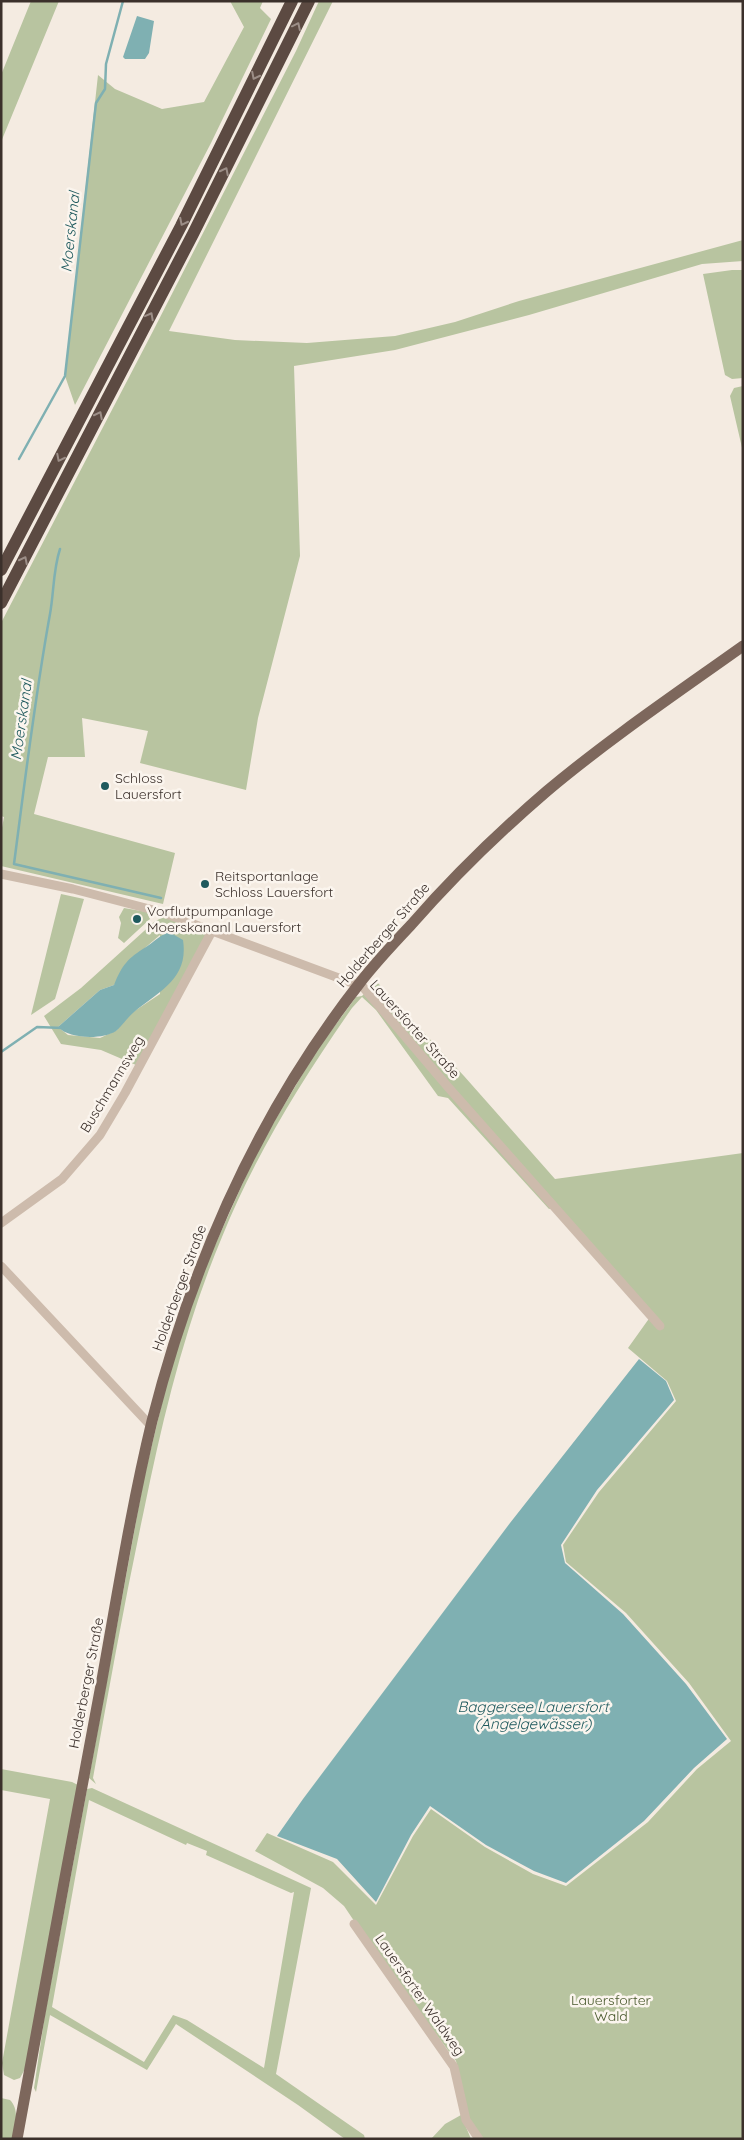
<svg xmlns="http://www.w3.org/2000/svg" width="744" height="2140" font-family="Quicksand,sans-serif">
<rect width="100%" height="100%" fill="#f4ebe1"/>
<path fill="#b8c4a0" fill-rule="evenodd" d="M 31,1 L 59,1 L 1,142 L 1,75 Z
M 230,1 L 263,1 L 260,8 L 271,19 L 211,143 L 75,405 L 65,376 L 98,75 L 115,89 L 162,109 L 204,102 L 244,27 Z
M 319,1 L 333,1 L 169,331 L 235,340 L 307,343 L 395,336 L 455,322 L 519,301 L 743,240 L 743,261 L 702,264 L 529,315 L 395,350 L 294,366 L 300,556 L 258,718 L 246,790 L 140,763 L 148,731 L 82,718 L 85,757 L 48,757 L 34,814 L 175,853 L 163,904 L 1,866 L 1,833 L 4,817 L 1,816 L 1,623 L 152,333 L 296,51 Z
M 732,270 L 743,270 L 743,378 L 732,379 L 725,375 L 703,274 Z
M 743,386 L 743,452 L 730,396 L 734,388 Z
M 61,894 L 84,899 L 55,999 L 31,1015 Z
M 124,908 L 147,912 L 150,919 L 124,943 L 118,938 L 121,923 L 119,917 Z
M 163,917 L 203,931 L 206,935 L 136,1065 L 101,1050 L 61,1044 L 44,1016 L 81,988 L 154,922 ZM 160,935 L 160,994 L 133,1012 L 120,1024 L 117,1030 L 100,1038 L 68,1035 L 58,1027 L 100,990 L 114,985 L 146,947 Z
M 376,981 L 464,1076 L 555,1179 L 743,1153 L 743,2139 L 483,2139 L 469,2121 L 456,2061 L 379,1958 L 344,1906 L 323,1888 L 255,1851 L 267,1833 L 333,1862 L 376,1905 L 413,1836 L 431,1809 L 485,1847 L 533,1874 L 566,1886 L 648,1822 L 697,1769 L 731,1741 L 689,1683 L 626,1613 L 566,1562 L 563,1545 L 599,1492 L 676,1401 L 667,1381 L 628,1348 L 653,1313 L 558,1206 L 549,1209 L 448,1098 L 438,1096 L 376,1010 L 362,997 L 352,1008 C 302,1080 255,1155 222,1237 C 185,1325 163,1417 144,1510 C 125,1599 109,1688 93,1778 L 96,1784 L 89,1778 L 144,1478 L 168,1378 L 198,1283 L 259,1147 L 317,1050 L 356,997 L 362,996 Z
M 1,1769 L 72,1782 L 78,1785 L 26,2067 L 20,2078 L 14,2080 L 4,2075 L 2,2063 L 50,1799 L 1,1790 Z
M 92,1788 L 311,1888 L 276,2074 L 364,2135 L 365,2139 L 345,2139 L 298,2105 L 176,2024 L 147,2070 L 50,2015 L 36,2092 L 34,2088 L 45,2014 L 87,1789 ZM 89,1800 L 186,1845 L 187,1843 L 207,1851 L 206,1855 L 291,1893 L 294,1892 L 264,2068 L 187,2020 L 173,2015 L 144,2062 L 52,2007 Z
M 1,2098 L 10,2100 C 20,2110 15,2126 13,2139 L 2,2139 Z
M 461,2115 L 471,2139 L 431,2139 L 445,2124 Z"/>
<path fill="#7fb0b2" d="M 137,16 L 154,21 L 149,53 L 145,59 L 125,59 L 123,57 Z
M 169,932 L 183,940 C 189,979 159,991 134,1012 C 128,1017 121,1027 116,1031 C 102,1040 69,1039 58,1027 L 100,990 L 114,985 C 122,965 128,958 146,947 C 154,942 160,935 169,932 Z
M 639,1359 L 666,1381 L 674,1400 L 597,1490 L 561,1545 L 565,1563 L 623,1614 L 686,1684 L 727,1739 L 694,1768 L 644,1821 L 566,1883 L 534,1871 L 486,1845 L 430,1806 L 411,1835 L 376,1902 L 337,1859 L 277,1836 L 303,1799 L 510,1523 Z"/>
<g fill="none" stroke-linecap="round" stroke-linejoin="round">
<path stroke="#7fb0b2" stroke-width="2.5" d="M 19,459 L 65,376 L 96,103 L 105,89 L 106,64 L 123,1
M 60,549 C 53,570 54,592 50,614 C 35,696 25,780 14,864 L 161,898
M 1,1052 L 37,1027 L 63,1028"/>
<path stroke="#cdbbac" stroke-width="9" d="M 1,874 L 73,889 L 161,912 L 363,987 L 448,1087 L 660,1326
M 1,1223 L 62,1179 L 100,1135 L 125,1093 L 212,931
M 1,1266 L 151,1426
M 354,1924 L 454,2067 L 466,2120 L 479,2139"/>
<path stroke="#7d675c" stroke-width="11" d="M 17,2139 C 45,1988 72,1836 101,1685 C 117,1597 131,1508 152,1421 C 192,1264 259,1112 359,984 C 375,963 393,944 411,925 C 453,877 498,833 547,791 C 609,739 677,693 743,646"/>
<path stroke="#5c4a42" stroke-width="12" d="M 1,570 L 181,226 L 292,1
M 1,603 L 193,234 L 309,1"/>
</g>
<defs><path id="oneway-chevron" d="M-2-3.5L2.5 0L-2 3.5" fill="none" stroke-width="1.6" stroke-linecap="round" stroke-linejoin="round" transform="scale(1.25)"/></defs>
<g stroke="#9c8e87">
<use href="#oneway-chevron" transform="translate(297 26) rotate(-64)"/>
<use href="#oneway-chevron" transform="translate(255 76) rotate(117)"/>
<use href="#oneway-chevron" transform="translate(225 171) rotate(-63)"/>
<use href="#oneway-chevron" transform="translate(183 222) rotate(117)"/>
<use href="#oneway-chevron" transform="translate(150 316) rotate(-62)"/>
<use href="#oneway-chevron" transform="translate(99 415) rotate(-63)"/>
<use href="#oneway-chevron" transform="translate(60 458) rotate(117)"/>
<use href="#oneway-chevron" transform="translate(24 560) rotate(-63)"/>
</g>
<g fill="#1f5a5e" stroke="#fbf5ee" stroke-width="2">
<circle cx="105" cy="786" r="5"/>
<circle cx="205" cy="884" r="5"/>
<circle cx="137" cy="919" r="5"/>
</g>
<g text-anchor="middle" dominant-baseline="central" stroke-width="5" stroke-linejoin="round" paint-order="stroke">
<g font-size="14" fill="#3b302b" stroke="#fbf5ee" text-anchor="start">
<text x="115" y="778">Schloss<tspan x="115" dy="16">Lauersfort</tspan></text>
<text x="215" y="876">Reitsportanlage<tspan x="215" dy="16">Schloss Lauersfort</tspan></text>
<text x="147" y="911">Vorflutpumpanlage<tspan x="147" dy="16">Moerskananl Lauersfort</tspan></text>
</g>
<g font-size="14" fill="#3b302b" stroke="#fbf5ee">
<text transform="translate(383 935) rotate(-49)">Holderberger Straße</text>
<text transform="translate(415 1029) rotate(48)">Lauersforter Straße</text>
<text transform="translate(112 1084) rotate(-59)">Buschmannsweg</text>
<text transform="translate(179 1288) rotate(-70)">Holderberger Straße</text>
<text transform="translate(86 1683) rotate(-79)">Holderberger Straße</text>
<text transform="translate(420 1995) rotate(55)">Lauersforter Waldweg</text>
</g>
<g font-size="14" fill="#4a5a2e" stroke="#fbf5ee">
<text x="611" y="2000">Lauersforter<tspan x="611" dy="16">Wald</tspan></text>
</g>
<g font-size="15" font-style="italic" fill="#1f5a5e" stroke="#fbf5ee">
<text transform="translate(70 232) rotate(-84)">Moerskanal</text>
<text transform="translate(21 720) rotate(-82)">Moerskanal</text>
<text x="533" y="1706">Baggersee Lauersfort<tspan x="533" dy="17">(Angelgewässer)</tspan></text>
</g>
</g>
<rect width="744" height="2140" fill="none" stroke="#3b302b" stroke-width="5"/>
</svg>
